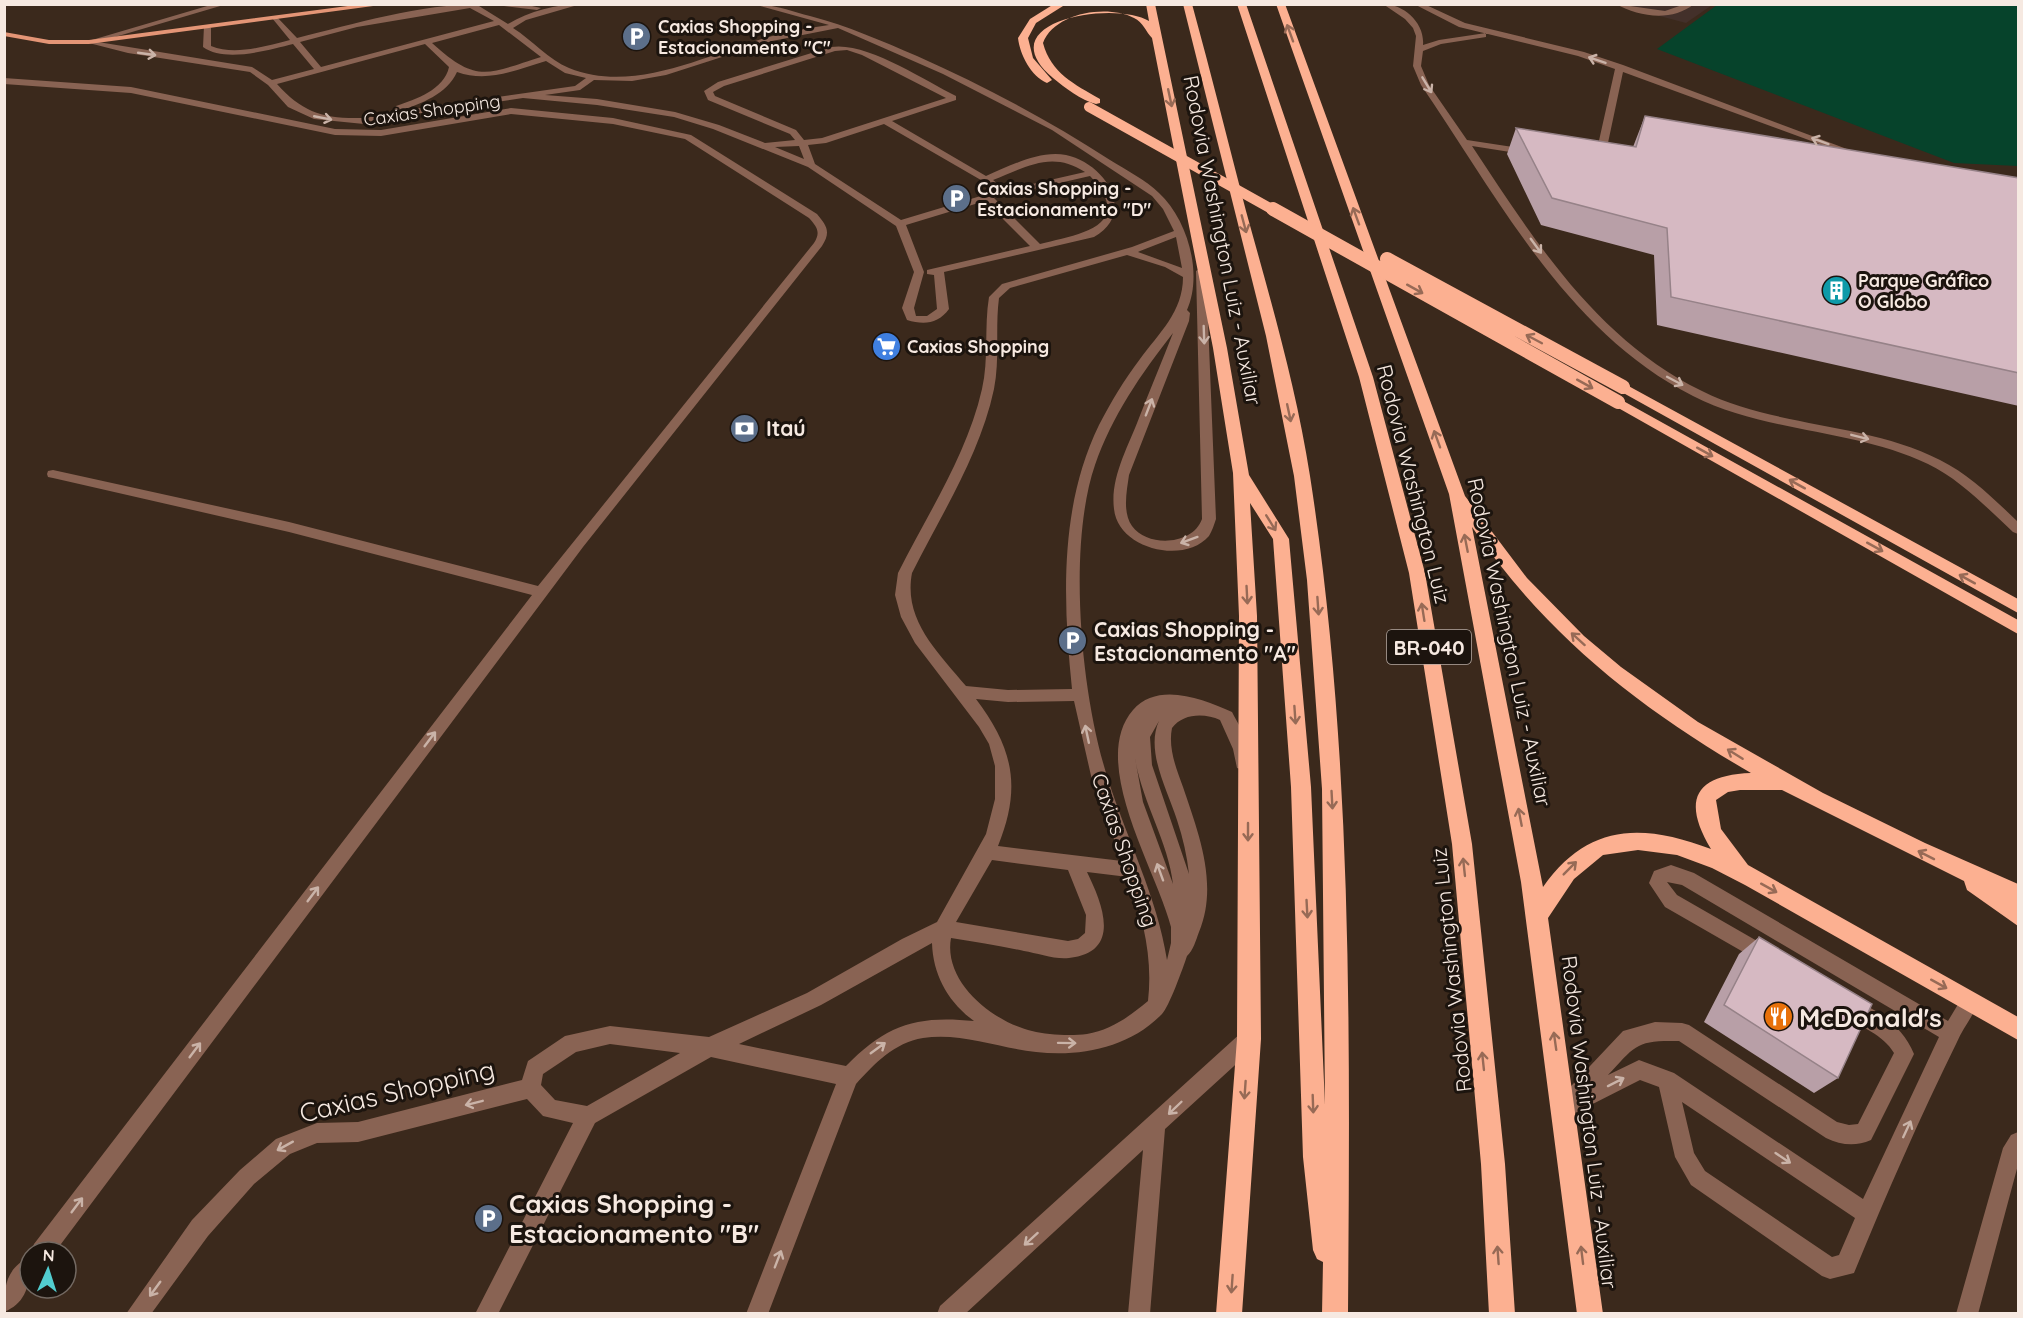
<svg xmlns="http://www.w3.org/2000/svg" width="2023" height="1318" font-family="Quicksand,sans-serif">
<rect width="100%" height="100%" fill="#3b291c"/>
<path fill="#43302a" d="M 1618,5 L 1712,5 L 1686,23 Z"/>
<path fill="#06432b" d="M 1717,5 L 2018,5 L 2018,166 L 1954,163 L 1657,49 Z"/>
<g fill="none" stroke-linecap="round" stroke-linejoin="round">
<path fill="#896353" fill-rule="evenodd" d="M 214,4 L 227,4 L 98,42 L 252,67 L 272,80 L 314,69 L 293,44 C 268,50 225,63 203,47 L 204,26 L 211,28 L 211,46 C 235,56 266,46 290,40 L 272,18 L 276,16 L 297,38 C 353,24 422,4 480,4 L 479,6 L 508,24 C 529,11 557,4 581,4 L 526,20 L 513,28 C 532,40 549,60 569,68 C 633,94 704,56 765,38 C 786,32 807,28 829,25 L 753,4 C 773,4 791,11 810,16 C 848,26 882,41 917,56 C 984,86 1049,120 1110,160 C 1126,170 1146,180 1159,193 C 1188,220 1203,274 1187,310 L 1190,313 L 1189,321 L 1129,475 C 1127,490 1122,512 1132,526 C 1148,548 1193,545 1202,519 L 1196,271 L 1201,268 L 1206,271 L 1216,519 C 1214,525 1212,531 1209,536 C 1184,565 1118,549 1114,509 C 1110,478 1128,447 1139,418 C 1150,390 1162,361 1173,333 C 1141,374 1112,416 1095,465 C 1067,547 1081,697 1108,779 C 1127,840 1157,896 1167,960 L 1171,943 L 1171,927 C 1157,871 1088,762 1133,710 C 1158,681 1203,699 1232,712 C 1239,726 1257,752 1249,768 L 1243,770 L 1237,768 L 1233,749 L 1220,720 C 1205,713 1183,713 1172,728 C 1168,748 1176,768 1183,787 C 1198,832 1219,884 1199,932 C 1196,940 1193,951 1187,956 C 1183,968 1169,1007 1162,1014 C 1129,1048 1080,1057 1036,1052 C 999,1048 960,1032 923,1038 C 894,1043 875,1063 856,1084 L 768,1314 L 746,1314 L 836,1084 L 711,1057 L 595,1123 L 498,1314 L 475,1314 L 573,1123 L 543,1116 L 527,1099 L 358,1142 L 317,1143 L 290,1154 L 254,1184 L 208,1236 L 151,1314 L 126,1314 L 192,1220 L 240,1170 L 276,1139 L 317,1123 L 358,1122 L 522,1080 L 528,1061 L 565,1036 L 610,1026 L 709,1037 L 807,993 L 902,939 L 937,922 L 986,834 L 995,799 L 995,766 L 989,744 L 979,727 L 915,643 L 901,617 L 895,595 L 898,573 C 928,513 967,455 982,389 C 989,359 984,327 989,297 L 1002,284 L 1132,247 L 1174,231 L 1163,209 L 1152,196 L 1052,130 L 943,74 L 838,28 L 772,41 L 666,75 L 632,81 L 594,80 L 580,90 L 545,95 L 597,99 L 675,112 L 719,125 L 765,143 L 795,140 L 790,134 L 708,100 L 704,91 L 718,82 L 831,47 C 866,41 924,80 956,96 L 956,100 L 892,121 L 986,176 C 1010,166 1039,150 1066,155 C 1104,163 1138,212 1094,237 L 944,272 L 949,309 C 938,324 924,325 907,320 L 902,308 L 914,272 L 896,226 L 808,167 L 713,129 L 674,117 L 597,105 L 523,98 L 381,119 L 364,124 L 314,119 L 288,107 L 268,85 L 250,72 L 128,53 L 85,42 ZM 470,8 L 494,21 L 321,67 L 300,42 L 357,27 ZM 499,25 L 541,57 C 487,74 477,84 432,43 ZM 425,44 L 449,67 C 444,90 416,99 396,106 L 395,108 L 399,111 C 387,112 373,118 362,118 C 323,119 302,112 277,84 ZM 847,50 L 862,55 L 946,98 L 822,138 L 804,140 L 796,130 L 715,96 L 713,92 L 724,86 L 835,51 ZM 546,61 L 565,73 L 586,78 L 575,86 L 399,111 C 421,104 447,94 457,72 C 488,83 516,70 546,61 ZM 884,124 L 993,187 L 998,184 L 993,180 C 1026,167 1052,150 1085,172 L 984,195 L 901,220 L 815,164 L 808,145 L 826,143 ZM 799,146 L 804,159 L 775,147 ZM 1090,176 C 1138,227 1076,235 1040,244 L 994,198 ZM 985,201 L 1030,246 L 927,270 L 927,274 L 934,275 L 937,309 L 927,316 L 916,316 L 914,308 L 924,272 L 906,225 ZM 1176,237 L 1182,268 L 1138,252 L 1140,251 ZM 1127,255 L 1165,267 L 1183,277 C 1183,312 1159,333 1140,359 C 1124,380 1111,402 1099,425 C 1059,507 1063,601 1072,689 L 1008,690 L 966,686 C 938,652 903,620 912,573 C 942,513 980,455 994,389 C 1000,359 995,328 999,298 L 1010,288 ZM 976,699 L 1008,702 L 1074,701 L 1092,780 L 1122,861 L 998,846 C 1022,787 1013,748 976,699 ZM 1159,721 C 1145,751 1168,791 1177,820 C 1183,838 1187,856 1189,874 L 1152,765 L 1150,737 ZM 1135,758 C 1142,802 1168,841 1173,884 L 1143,802 ZM 992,860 L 1068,870 L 1086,915 L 1085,933 L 1078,939 L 1068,941 L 956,922 ZM 1087,872 L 1128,877 C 1143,917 1153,958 1148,1001 C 1130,1016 1111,1030 1087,1034 C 1071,1036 1048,1035 1032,1031 C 993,1022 943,982 951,938 C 976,942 1000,946 1024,951 C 1037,953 1056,960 1069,958 C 1123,952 1102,903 1087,872 ZM 932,943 C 933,975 948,1002 974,1021 C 916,1015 886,1025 846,1066 L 739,1044 L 821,1005 ZM 610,1044 L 680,1053 L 587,1106 L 555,1100 L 541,1085 L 543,1074 L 576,1052 Z
M 488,4 L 523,4 L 541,8 L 537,10 Z
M 1383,4 C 1404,4 1425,23 1423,45 L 1439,40 L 1486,33 L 1486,37 L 1441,44 L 1423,51 L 1421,66 L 1429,85 L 1467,140 L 1532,150 L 1534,152 L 1529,155 L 1472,146 C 1534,240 1597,340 1702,391 C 1776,428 1866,422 1940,460 C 1970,475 1994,499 2018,522 L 2018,534 L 2013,532 C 1987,508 1961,480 1928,464 C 1854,429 1766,433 1693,396 C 1566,332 1498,197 1421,85 L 1413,66 L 1416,36 L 1413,28 L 1405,19 Z
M 1414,4 L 1424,4 L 1465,23 L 1584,52 L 1623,65 L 1863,155 L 1855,157 L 1623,72 L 1605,157 L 1600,160 L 1592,159 L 1592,155 L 1596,154 L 1615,69 L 1578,56 L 1459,27 Z
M 1616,4 L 1665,11 L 1685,4 L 1694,4 C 1672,22 1639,17 1616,4 Z
M 4,78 L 131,87 L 335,129 L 381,130 L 511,108 L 613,118 L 691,135 L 817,214 C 827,226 831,232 822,246 L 583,547 L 55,1252 L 31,1252 L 34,1244 L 532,595 L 289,532 L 53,478 L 48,477 L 47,474 L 48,471 L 53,470 L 289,522 L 538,586 L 814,243 C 821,232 817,227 809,218 L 685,139 L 613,124 L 511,114 L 381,136 L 335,135 L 131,93 L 4,84 Z
M 1671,865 L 1694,873 L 1948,1021 L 1963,996 L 1970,993 L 1977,996 L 1979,1002 C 1973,1016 1963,1028 1957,1042 C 1920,1117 1886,1195 1854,1273 L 1830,1279 L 1822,1276 L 1691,1185 L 1675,1157 L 1659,1087 L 1640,1080 L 1571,1115 L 1564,1118 L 1557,1115 L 1554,1108 L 1557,1101 L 1623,1031 L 1655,1022 L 1682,1023 L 1689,1025 L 1837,1122 L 1849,1125 L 1858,1124 L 1894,1053 C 1881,1030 1847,1024 1840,1007 L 1842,1001 L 1849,998 C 1877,1009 1902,1025 1914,1054 L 1871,1140 C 1855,1147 1841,1145 1826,1138 L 1679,1041 C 1636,1040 1636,1045 1608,1075 L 1639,1060 L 1674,1073 L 1863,1199 L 1939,1037 L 1682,885 L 1667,882 L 1677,895 L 1771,949 L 1774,955 L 1771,961 L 1765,964 L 1759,961 L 1665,907 L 1649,883 L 1654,871 ZM 1682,1102 L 1855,1218 L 1839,1255 L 1832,1257 L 1705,1171 L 1694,1153 Z
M 1249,1030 L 1256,1032 L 1259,1039 L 1256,1046 L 1165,1129 L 1150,1314 L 1128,1314 L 1143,1150 L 965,1314 L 937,1314 L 940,1306 L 1242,1032 Z
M 2018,1132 L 2018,1165 L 1978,1314 L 1956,1314 L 2003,1148 L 2011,1135 Z
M 30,1257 C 30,1280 29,1302 4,1312 C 4,1289 5,1268 30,1257 Z"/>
<path fill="#e49576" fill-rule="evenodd" d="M 363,4 L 388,4 L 89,44 L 49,44 L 4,36 L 4,32 L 49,40 L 89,40 Z"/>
<path fill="#fcb091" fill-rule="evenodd" d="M 1054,4 L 1063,6 L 1036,23 L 1028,38 L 1033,58 L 1052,80 L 1047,83 C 1031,76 1020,55 1018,38 L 1030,19 Z
M 1146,4 L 1155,4 L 1227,348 L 1249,475 L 1289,539 L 1311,787 L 1325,1105 L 1322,789 L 1307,580 L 1294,476 L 1266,336 L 1183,4 L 1192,4 C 1211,73 1228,142 1246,211 C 1270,298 1296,386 1310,476 C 1353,753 1350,1034 1348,1314 L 1322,1314 L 1323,1262 L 1317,1259 L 1313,1250 L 1303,1157 L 1291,787 L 1273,539 L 1250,503 L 1257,616 L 1261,1039 L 1242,1314 L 1216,1314 L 1237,1039 L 1239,616 L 1233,473 L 1213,348 L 1152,38 C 1146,32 1143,22 1134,18 C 1107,4 1054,13 1043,43 C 1051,73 1074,84 1100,99 L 1100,103 L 1096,104 C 1081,100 1065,88 1053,78 C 985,20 1116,0 1149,21 Z
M 1237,4 L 1246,4 L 1373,377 L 1425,573 L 1472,844 L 1505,1164 L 1515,1314 L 1489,1314 L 1481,1164 L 1452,844 L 1409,573 L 1359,377 Z
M 1276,4 L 1285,4 L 1465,496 L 1527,578 L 1584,636 L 1621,667 L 1698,722 L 1823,793 L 1925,843 L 2018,884 L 2018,926 L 1967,890 L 1964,881 L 1782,790 L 1740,790 L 1728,792 L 1716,800 L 1721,829 L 1748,865 L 2018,1017 L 2018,1040 L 1745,885 L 1712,868 L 1677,855 L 1638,850 L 1603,855 L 1574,879 L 1548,918 L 1603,1314 L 1577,1314 L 1521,882 L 1449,494 ZM 1472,527 C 1546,635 1639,708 1751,773 C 1694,775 1682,801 1711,849 C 1642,823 1588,823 1543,887 Z
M 1623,383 L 2018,599 L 2018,613 L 1618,390 L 1616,387 Z
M 1618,398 L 2018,620 L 2018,634 L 1613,405 L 1611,402 Z"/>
<path stroke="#fcb091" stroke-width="10" d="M 1089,107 L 1275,211"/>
<path stroke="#fcb091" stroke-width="14" d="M 1273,209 L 1618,402
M 1387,259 L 1623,387"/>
</g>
<path fill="#b89fa7" d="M 1645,116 L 2019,178 L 2019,406 L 1657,325 L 1654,255 L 1541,225 L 1507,154 L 1516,128 L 1633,147 Z
M 1759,937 L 1838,1078 L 1814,1093 L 1704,1022 L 1739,954 Z"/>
<path fill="#d6b9c2" stroke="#968288" stroke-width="1.5" d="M 1645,116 L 2019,178 L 2019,373 L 1671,297 L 1667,228 L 1552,198 L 1516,128 L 1636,147 Z
M 1759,937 L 1872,1004 L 1838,1078 L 1724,1005 Z"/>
<defs><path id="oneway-shaft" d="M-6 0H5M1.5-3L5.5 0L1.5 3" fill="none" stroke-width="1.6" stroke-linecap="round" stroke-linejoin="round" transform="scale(1.5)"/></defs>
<g stroke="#976a56">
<use href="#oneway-shaft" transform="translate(1290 33) rotate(-110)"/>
<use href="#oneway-shaft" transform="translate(1170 98) rotate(78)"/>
<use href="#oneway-shaft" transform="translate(1356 216) rotate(-110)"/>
<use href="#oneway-shaft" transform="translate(1244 224) rotate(75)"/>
<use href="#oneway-shaft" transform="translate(1415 289) rotate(29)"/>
<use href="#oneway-shaft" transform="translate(1534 339) rotate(-152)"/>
<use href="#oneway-shaft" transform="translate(1585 384) rotate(29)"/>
<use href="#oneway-shaft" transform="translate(1289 413) rotate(78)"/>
<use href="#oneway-shaft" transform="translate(1437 439) rotate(-110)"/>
<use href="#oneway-shaft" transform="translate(1705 452) rotate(29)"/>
<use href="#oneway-shaft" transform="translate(1797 484) rotate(-151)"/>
<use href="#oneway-shaft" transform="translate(1271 523) rotate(58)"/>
<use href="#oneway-shaft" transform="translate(1466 543) rotate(-101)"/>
<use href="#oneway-shaft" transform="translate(1875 547) rotate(29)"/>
<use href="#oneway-shaft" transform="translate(1967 579) rotate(-151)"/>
<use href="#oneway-shaft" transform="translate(1247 595) rotate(87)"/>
<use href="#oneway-shaft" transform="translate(1318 606) rotate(86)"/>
<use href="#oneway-shaft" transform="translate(1423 612) rotate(-99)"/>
<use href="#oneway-shaft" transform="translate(1578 639) rotate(-138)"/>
<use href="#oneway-shaft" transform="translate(1295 715) rotate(86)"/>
<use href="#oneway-shaft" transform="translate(1735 754) rotate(-148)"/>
<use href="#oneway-shaft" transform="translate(1332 800) rotate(87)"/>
<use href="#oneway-shaft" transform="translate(1520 817) rotate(-101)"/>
<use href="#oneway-shaft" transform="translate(1248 832) rotate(90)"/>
<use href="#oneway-shaft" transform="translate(1926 855) rotate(-153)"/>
<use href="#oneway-shaft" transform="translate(1464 867) rotate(-96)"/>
<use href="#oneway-shaft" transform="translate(1570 868) rotate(-45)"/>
<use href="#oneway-shaft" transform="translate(1769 888) rotate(29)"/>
<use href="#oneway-shaft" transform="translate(1307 909) rotate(87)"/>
<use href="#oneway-shaft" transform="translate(1939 984) rotate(29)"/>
<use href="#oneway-shaft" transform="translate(1555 1041) rotate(-98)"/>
<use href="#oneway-shaft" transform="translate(1483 1061) rotate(-96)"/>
<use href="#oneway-shaft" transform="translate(1245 1090) rotate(94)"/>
<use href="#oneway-shaft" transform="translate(1313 1104) rotate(88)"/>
<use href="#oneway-shaft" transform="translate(1498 1255) rotate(-94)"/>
<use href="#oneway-shaft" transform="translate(1582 1255) rotate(-97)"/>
<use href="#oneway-shaft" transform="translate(1232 1284) rotate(94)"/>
</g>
<g stroke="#cab3a8">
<use href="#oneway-shaft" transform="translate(147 54) rotate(8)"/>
<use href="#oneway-shaft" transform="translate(1597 60) rotate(-161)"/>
<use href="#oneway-shaft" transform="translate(1427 85) rotate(59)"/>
<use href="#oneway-shaft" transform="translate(323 118) rotate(11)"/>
<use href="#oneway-shaft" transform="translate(1820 141) rotate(-160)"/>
<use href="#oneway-shaft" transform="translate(1536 246) rotate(54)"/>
<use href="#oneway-shaft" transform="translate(1204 335) rotate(88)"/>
<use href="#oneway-shaft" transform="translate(1675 381) rotate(28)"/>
<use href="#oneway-shaft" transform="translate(1149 407) rotate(-69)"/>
<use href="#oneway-shaft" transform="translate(1860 437) rotate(14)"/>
<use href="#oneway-shaft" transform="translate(1189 540) rotate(160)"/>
<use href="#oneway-shaft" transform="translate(1087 734) rotate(-102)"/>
<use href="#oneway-shaft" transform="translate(430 739) rotate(-53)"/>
<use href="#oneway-shaft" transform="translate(1160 872) rotate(-110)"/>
<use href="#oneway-shaft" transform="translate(313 894) rotate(-53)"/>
<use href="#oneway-shaft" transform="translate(1067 1043) rotate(1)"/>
<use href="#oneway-shaft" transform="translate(878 1048) rotate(-36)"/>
<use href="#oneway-shaft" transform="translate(195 1050) rotate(-53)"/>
<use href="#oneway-shaft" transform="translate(1616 1082) rotate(-27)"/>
<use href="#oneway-shaft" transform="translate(474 1103) rotate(166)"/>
<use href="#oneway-shaft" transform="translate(1175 1108) rotate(136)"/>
<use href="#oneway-shaft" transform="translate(1907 1129) rotate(-65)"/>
<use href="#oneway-shaft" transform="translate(285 1146) rotate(151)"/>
<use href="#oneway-shaft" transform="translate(1783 1158) rotate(34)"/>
<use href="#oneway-shaft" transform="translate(77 1205) rotate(-53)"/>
<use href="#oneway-shaft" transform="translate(1031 1239) rotate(138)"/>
<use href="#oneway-shaft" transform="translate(778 1259) rotate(-69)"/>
<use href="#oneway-shaft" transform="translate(155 1289) rotate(126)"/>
</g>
<defs>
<symbol id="parking-disc" viewBox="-11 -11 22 22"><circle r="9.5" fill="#5c6f8a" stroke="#1c140e"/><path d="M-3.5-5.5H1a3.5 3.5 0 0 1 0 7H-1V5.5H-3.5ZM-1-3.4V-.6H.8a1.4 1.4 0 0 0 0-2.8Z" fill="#fff"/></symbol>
<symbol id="building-disc" viewBox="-11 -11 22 22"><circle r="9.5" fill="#0f9aa8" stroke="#1c140e"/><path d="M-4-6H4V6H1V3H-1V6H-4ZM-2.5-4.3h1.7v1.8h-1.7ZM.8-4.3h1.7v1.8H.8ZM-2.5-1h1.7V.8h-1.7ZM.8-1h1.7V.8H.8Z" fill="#fff"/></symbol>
<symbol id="supermarket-disc" viewBox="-11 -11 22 22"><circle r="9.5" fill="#3f7fe0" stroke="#1c140e"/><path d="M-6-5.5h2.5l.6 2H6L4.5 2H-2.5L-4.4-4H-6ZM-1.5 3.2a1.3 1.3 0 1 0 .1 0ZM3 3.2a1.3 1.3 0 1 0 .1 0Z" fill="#fff"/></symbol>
<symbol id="bank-disc" viewBox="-11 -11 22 22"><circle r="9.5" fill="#5c6f8a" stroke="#1c140e"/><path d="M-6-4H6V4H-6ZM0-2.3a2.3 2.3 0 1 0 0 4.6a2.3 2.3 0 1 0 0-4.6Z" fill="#fff"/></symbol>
<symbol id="restaurant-disc" viewBox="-11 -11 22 22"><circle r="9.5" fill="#e8710a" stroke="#1c140e"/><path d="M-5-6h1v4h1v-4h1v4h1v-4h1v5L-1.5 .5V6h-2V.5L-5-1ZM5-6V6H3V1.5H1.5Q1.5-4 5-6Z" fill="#fff"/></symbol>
</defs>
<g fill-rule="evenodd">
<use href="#parking-disc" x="620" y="20" width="33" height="33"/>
<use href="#parking-disc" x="940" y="182" width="33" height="33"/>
<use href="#building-disc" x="1820" y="274" width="33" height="33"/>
<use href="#supermarket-disc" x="870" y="330" width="33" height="33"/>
<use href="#bank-disc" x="728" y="412" width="33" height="33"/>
<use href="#parking-disc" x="1056" y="624" width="33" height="33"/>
<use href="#restaurant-disc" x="1762" y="1000" width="33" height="33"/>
<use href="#parking-disc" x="472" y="1202" width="33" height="33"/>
</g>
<g text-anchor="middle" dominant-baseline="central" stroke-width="6" stroke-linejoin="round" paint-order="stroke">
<g font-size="18" font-weight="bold" fill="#f6e9e1" stroke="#1c140e" text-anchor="start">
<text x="658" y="26">Caxias Shopping -<tspan x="658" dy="21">Estacionamento "C"</tspan></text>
<text x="977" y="188">Caxias Shopping -<tspan x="977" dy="21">Estacionamento "D"</tspan></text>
<text x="1858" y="280">Parque Gráfico<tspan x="1858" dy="21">O Globo</tspan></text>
<text x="907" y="346">Caxias Shopping</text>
</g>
<g font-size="18" fill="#f6e9e1" stroke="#1c140e">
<text transform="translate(432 110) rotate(-8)">Caxias Shopping</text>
</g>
<rect fill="#1c140e" stroke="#b5a9a2" stroke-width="1.5" x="1387" y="630" width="84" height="34" rx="4.5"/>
<g font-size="20" font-weight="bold" fill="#f6e9e1">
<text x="1429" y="647">BR-040</text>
</g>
<g font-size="21" fill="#f6e9e1" stroke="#1c140e">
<text transform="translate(1223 240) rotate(79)">Rodovia Washington Luiz - Auxiliar</text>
<text transform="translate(1414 484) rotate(76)">Rodovia Washington Luiz</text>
<text transform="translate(1510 642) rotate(78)">Rodovia Washington Luiz - Auxiliar</text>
<text transform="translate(1125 850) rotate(71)">Caxias Shopping</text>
<text transform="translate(1451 970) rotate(-96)">Rodovia Washington Luiz</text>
<text transform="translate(1590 1122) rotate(83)">Rodovia Washington Luiz - Auxiliar</text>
</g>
<g font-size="21" font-weight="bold" fill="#f6e9e1" stroke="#1c140e" text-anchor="start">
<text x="766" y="428">Itaú</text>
<text x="1094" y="629">Caxias Shopping -<tspan x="1094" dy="24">Estacionamento "A"</tspan></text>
</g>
<g font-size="26" font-weight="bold" fill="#f6e9e1" stroke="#1c140e" text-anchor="start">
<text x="1799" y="1017">McDonald's</text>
<text x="509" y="1203">Caxias Shopping -<tspan x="509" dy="30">Estacionamento "B"</tspan></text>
</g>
<g font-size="26" fill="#f6e9e1" stroke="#1c140e">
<text transform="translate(397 1091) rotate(-13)">Caxias Shopping</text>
</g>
</g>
<rect width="2023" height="1318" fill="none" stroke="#f6e9e1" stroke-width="12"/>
<g transform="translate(48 1270) rotate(3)"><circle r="28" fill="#1c140e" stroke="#736962" stroke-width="1.5"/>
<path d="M0-4.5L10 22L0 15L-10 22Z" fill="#52cdcf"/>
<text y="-9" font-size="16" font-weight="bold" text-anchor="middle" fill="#f6e9e1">N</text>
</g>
</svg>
